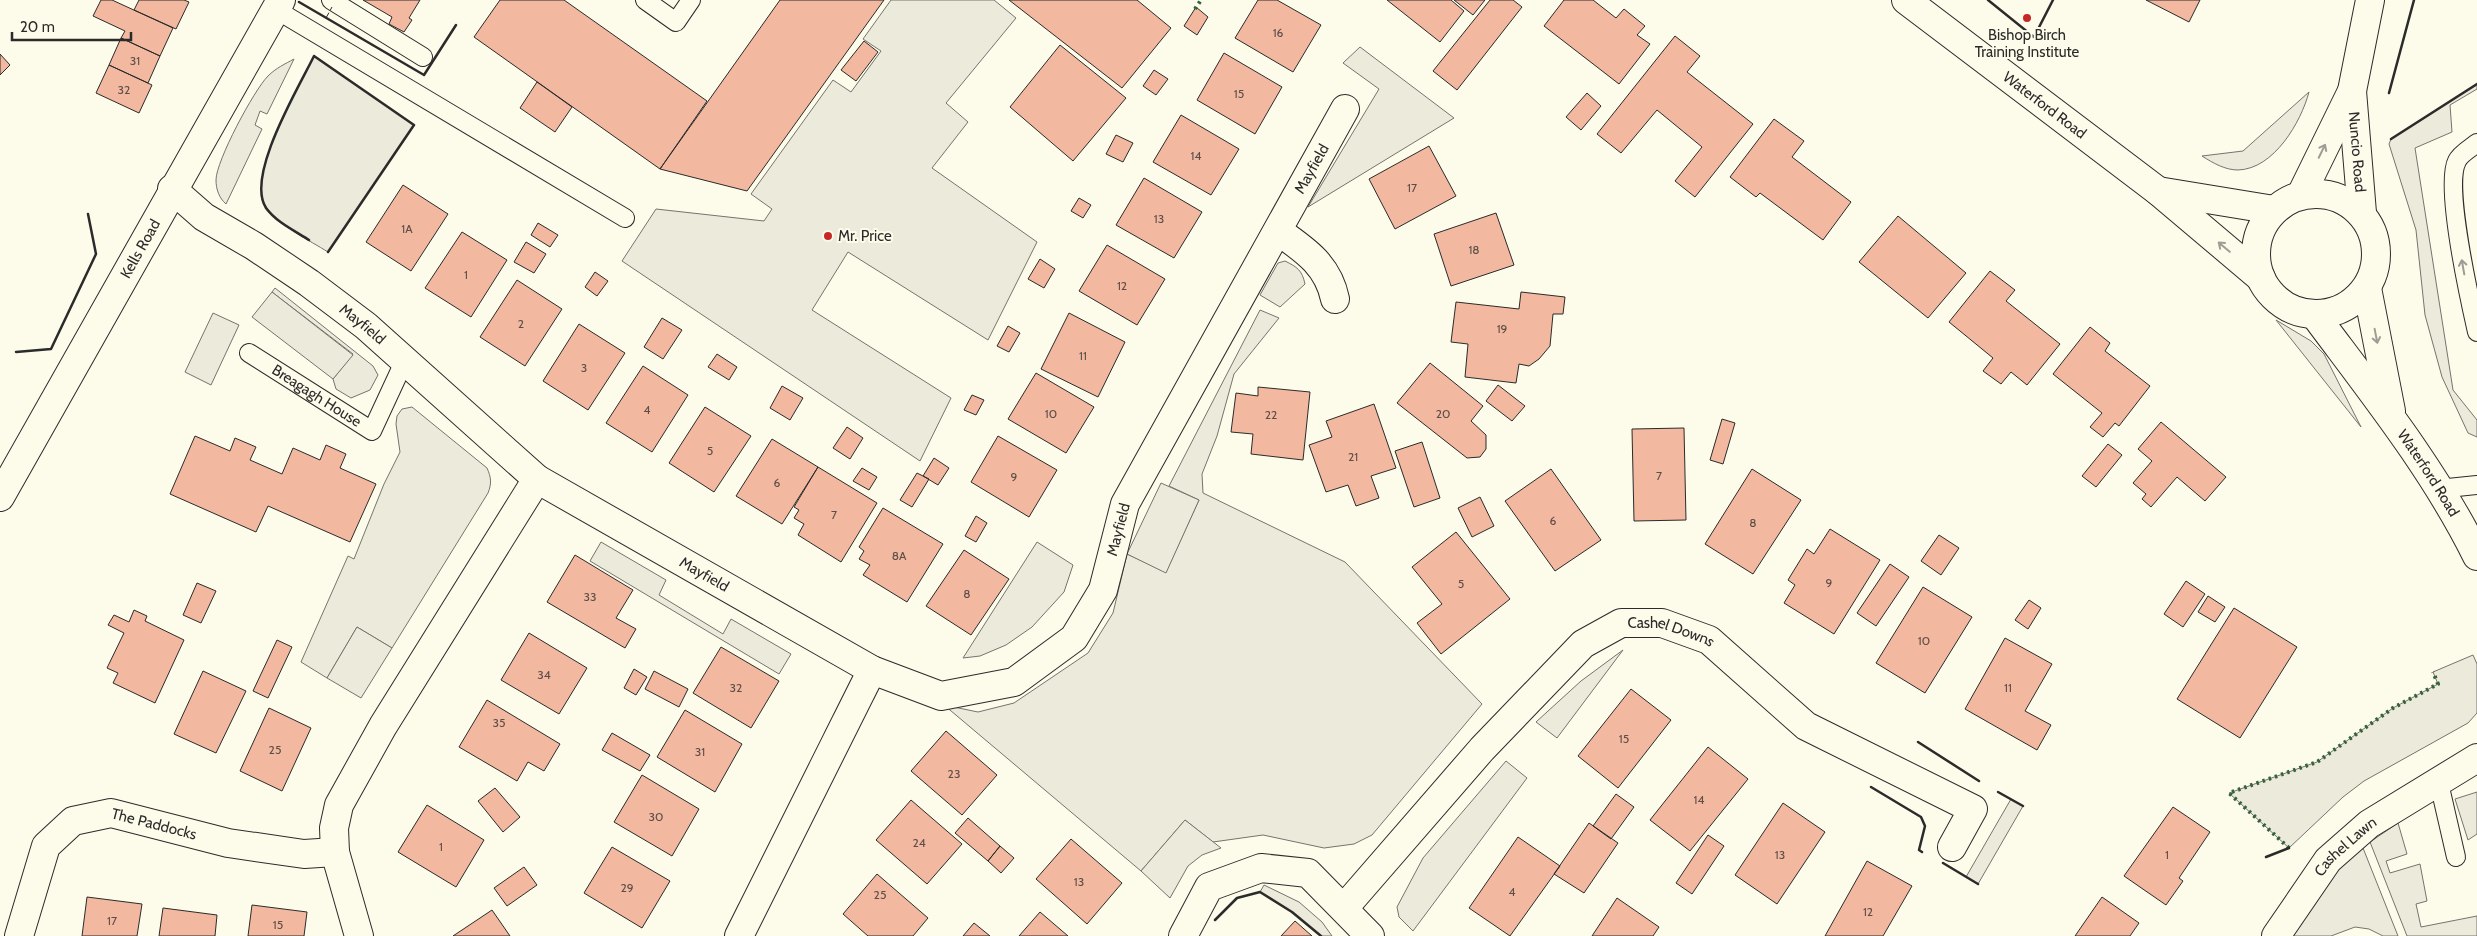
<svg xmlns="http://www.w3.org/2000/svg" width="2477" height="936" font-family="Cabin,sans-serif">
<rect width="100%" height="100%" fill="#fdfbea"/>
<path fill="#ecebdb" stroke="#74746e" d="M 1360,47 L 1454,118 L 1308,207 L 1379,89 L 1343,63 Z
M 314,56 L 414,125 L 328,252 C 309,240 281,227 267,208 C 244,178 299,86 314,56 Z
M 294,59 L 267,114 L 260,111 L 255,125 L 262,129 L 226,204 C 219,198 216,189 216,180 C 216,161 254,90 268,76 C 276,68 285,64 294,59 Z
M 2477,84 L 2477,89 L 2450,105 L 2452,132 L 2415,148 L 2453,390 L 2477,420 L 2477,437 L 2468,433 L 2442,377 L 2425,315 L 2416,230 L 2389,144 L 2391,139 Z
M 2309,92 C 2301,122 2274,169 2238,170 C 2225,170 2213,163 2202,156 L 2243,151 Z
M 1285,261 C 1297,267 1302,270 1305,284 L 1280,307 L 1260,295 L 1278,263 Z
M 275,288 L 373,366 L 378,375 L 370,390 L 351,398 L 336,389 L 333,379 L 353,354 L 272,292 Z
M 1260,310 L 1279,318 L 1234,374 L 1217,436 L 1202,474 L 1203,493 L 1345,562 L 1482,704 L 1372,835 L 1354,844 L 1324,848 L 1263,835 L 1213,842 L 1185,820 L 1141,871 L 944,705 L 978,712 L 1014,703 L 1088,653 L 1113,613 L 1127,554 L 1166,572 L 1199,500 L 1169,486 Z
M 2276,320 L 2311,341 L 2324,354 L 2361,427 Z
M 412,407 L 487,468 C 491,477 492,483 488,493 L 392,648 L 357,627 L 327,678 L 301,662 L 348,556 L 354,559 L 384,484 L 400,452 L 396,424 L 397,416 L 402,409 Z
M 601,542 L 666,580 L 659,595 L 723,634 L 731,619 L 791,654 L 779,674 L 590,561 Z
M 1037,542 L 1073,565 L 1064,592 L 1032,627 L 1006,645 L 980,656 L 963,658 Z
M 1623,650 L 1557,738 L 1536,722 L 1581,681 Z
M 2473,655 L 2477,664 L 2477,713 L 2468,723 L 2364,781 L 2343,797 L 2289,848 L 2229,793 L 2317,762 L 2393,708 L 2438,684 L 2433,672 Z
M 1506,761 L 1527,778 L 1413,931 L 1399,917 L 1397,907 L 1423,858 Z
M 2477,792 L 2477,834 L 2468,840 L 2455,799 Z
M 2011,799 L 2023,806 L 1978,884 L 1966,877 Z
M 2398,823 L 2407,854 L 2386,861 L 2390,873 L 2420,864 L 2427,901 L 2416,904 L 2421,927 L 2477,916 L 2477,936 L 2407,936 L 2370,842 Z
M 2363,848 L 2398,936 L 2383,936 L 2369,929 L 2355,927 L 2331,936 L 2292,936 L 2340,866 Z
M 1264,885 L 1299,902 L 1322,922 L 1332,936 L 1321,936 L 1292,912 L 1260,892 Z"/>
<path fill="#eceadb" stroke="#74746e" d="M 891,0 L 994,0 L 1016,18 L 946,103 L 968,122 L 932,168 L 1037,242 L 988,340 L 848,252 L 812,310 L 951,398 L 920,461 L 622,261 L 656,209 L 764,221 L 772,209 L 751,194 L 833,80 L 851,92 L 881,51 L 863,39 Z
M 272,292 L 353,355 L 333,379 L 252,317 Z
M 213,313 L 239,325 L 211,385 L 185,372 Z
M 1161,483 L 1199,500 L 1166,573 L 1127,554 Z
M 357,627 L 392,648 L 361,698 L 327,678 Z
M 1185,820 L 1221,848 L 1202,855 L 1188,866 L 1170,898 L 1141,871 Z"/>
<path fill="#f2b8a0" stroke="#2b2b2b" d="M 101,0 L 112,0 L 173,28 L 160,56 L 121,38 L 125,31 L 93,16 Z
M 139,0 L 184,0 L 189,2 L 176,29 L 134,10 Z
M 363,0 L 420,0 L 409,18 L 412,20 L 404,32 L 389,24 L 392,17 Z
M 500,0 L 564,0 L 707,101 L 660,169 L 474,37 Z
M 780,0 L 884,0 L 747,191 L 660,169 Z
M 1009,0 L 1137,0 L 1171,28 L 1122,88 Z
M 1258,0 L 1277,0 L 1321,25 L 1293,72 L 1235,38 Z
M 1387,0 L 1451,0 L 1464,11 L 1440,42 Z
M 1454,0 L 1485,0 L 1473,15 Z
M 1490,0 L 1513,0 L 1522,7 L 1457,90 L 1433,71 Z
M 1564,0 L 1593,0 L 1616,18 L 1624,9 L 1645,26 L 1637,35 L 1650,44 L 1619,84 L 1544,26 Z
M 2146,0 L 2200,0 L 2189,22 Z
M 1196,7 L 1208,17 L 1197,35 L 1184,26 Z
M 1675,36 L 1700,56 L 1687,72 L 1753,124 L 1695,197 L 1675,181 L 1702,147 L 1657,110 L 1621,153 L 1597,134 Z
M 121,38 L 160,56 L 148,83 L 109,65 Z
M 864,41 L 878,52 L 856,81 L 841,70 Z
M 1060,45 L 1126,98 L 1073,161 L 1010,107 Z
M 1224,53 L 1282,87 L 1255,134 L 1197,100 Z
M 0,54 L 10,65 L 0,75 Z
M 109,65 L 152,85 L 139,113 L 96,93 Z
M 1154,70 L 1168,79 L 1156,95 L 1143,86 Z
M 537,82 L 572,107 L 555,132 L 520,108 Z
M 1587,93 L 1601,106 L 1581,130 L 1566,117 Z
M 1181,115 L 1239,149 L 1211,195 L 1153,162 Z
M 1774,119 L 1804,141 L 1792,157 L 1851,202 L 1823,240 L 1760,193 L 1756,197 L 1730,177 Z
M 1116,135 L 1133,143 L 1123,162 L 1106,154 Z
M 1429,146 L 1456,196 L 1395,229 L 1369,179 Z
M 1144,178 L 1202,212 L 1174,258 L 1116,225 Z
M 403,185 L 448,214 L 411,271 L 366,242 Z
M 1079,198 L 1091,205 L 1083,218 L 1071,211 Z
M 1496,213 L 1514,265 L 1451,286 L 1434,234 Z
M 1898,216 L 1966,273 L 1928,318 L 1859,262 Z
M 538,223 L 558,235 L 550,247 L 531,235 Z
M 462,232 L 507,260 L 471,317 L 425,288 Z
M 526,242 L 546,254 L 534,273 L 514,262 Z
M 1107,245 L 1165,279 L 1137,325 L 1079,291 Z
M 1040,259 L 1055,269 L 1044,288 L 1028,279 Z
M 1990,271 L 2015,290 L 2006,301 L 2060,344 L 2027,385 L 2011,372 L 2001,384 L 1983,371 L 1993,358 L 1949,322 Z
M 595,272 L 608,281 L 597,296 L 585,287 Z
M 517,280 L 562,309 L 525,366 L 480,337 Z
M 1521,292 L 1565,297 L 1563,314 L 1553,314 L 1550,346 L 1539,359 L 1529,366 L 1519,364 L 1516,383 L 1465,377 L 1468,344 L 1451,342 L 1456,302 L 1519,309 Z
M 1069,313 L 1125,342 L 1098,397 L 1041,369 Z
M 662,318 L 682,330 L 663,359 L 644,347 Z
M 579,324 L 625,353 L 588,410 L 543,381 Z
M 1008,326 L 1020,333 L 1009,352 L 997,346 Z
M 2090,327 L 2110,343 L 2105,351 L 2150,386 L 2119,426 L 2115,423 L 2103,437 L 2090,427 L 2102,413 L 2053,374 Z
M 717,354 L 737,367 L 729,380 L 708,367 Z
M 1430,363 L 1483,406 L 1471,421 L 1486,435 L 1486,449 L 1480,457 L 1467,458 L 1397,403 Z
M 643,366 L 688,395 L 652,452 L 606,423 Z
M 1036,373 L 1094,407 L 1066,453 L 1008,419 Z
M 1498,385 L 1525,406 L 1512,421 L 1486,401 Z
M 782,386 L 803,398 L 790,420 L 770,408 Z
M 1258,387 L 1310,392 L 1303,460 L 1251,454 L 1253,434 L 1231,432 L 1236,393 L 1258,396 Z
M 972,395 L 984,400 L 976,415 L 964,410 Z
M 1374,404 L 1396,468 L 1371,476 L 1379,498 L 1356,506 L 1348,485 L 1326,492 L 1309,445 L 1332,437 L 1326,421 Z
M 705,407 L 751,436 L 714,492 L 669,463 Z
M 1722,419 L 1735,423 L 1723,464 L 1710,460 Z
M 2161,422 L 2226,477 L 2205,501 L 2177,477 L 2151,507 L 2142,499 L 2146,494 L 2133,483 L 2152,461 L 2138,449 Z
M 847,427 L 863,438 L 850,459 L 833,448 Z
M 1684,428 L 1686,520 L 1634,521 L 1632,429 Z
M 195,436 L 230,451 L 235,438 L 256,447 L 250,460 L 282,474 L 293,448 L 320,460 L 326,445 L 346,454 L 340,468 L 376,484 L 350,542 L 268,506 L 256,532 L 170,494 Z
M 998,436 L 1057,470 L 1029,517 L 971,482 Z
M 772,439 L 818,467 L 782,524 L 736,496 Z
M 1422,442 L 1440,498 L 1414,507 L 1395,451 Z
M 2108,444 L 2122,455 L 2096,487 L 2082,476 Z
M 934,458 L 949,468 L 938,485 L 923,476 Z
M 818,467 L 877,503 L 841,562 L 798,535 L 804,524 L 794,518 L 799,510 L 794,507 Z
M 862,468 L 877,477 L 869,490 L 853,481 Z
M 1551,469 L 1601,540 L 1555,571 L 1505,501 Z
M 1752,469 L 1801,500 L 1753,574 L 1705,544 Z
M 917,473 L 929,479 L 912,507 L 900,500 Z
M 1480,497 L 1494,526 L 1472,537 L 1458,508 Z
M 883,508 L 943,544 L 907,602 L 863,575 L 870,565 L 859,559 L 864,551 L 859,547 Z
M 976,516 L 987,523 L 976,542 L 965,536 Z
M 1830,529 L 1880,560 L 1834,634 L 1784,603 L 1795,585 L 1788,580 L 1807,549 L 1814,554 Z
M 1456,532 L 1510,599 L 1441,654 L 1417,623 L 1442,604 L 1412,567 Z
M 1939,535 L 1959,548 L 1941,575 L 1921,561 Z
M 964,550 L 1009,579 L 971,635 L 926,606 Z
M 575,555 L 633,590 L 616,618 L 636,629 L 625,648 L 547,602 Z
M 1890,564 L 1909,577 L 1876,626 L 1857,613 Z
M 2186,581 L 2205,594 L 2183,627 L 2164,614 Z
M 197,583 L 216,591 L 201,623 L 183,615 Z
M 1923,587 L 1972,617 L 1925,693 L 1876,663 Z
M 2208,596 L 2225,607 L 2215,622 L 2198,612 Z
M 2029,600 L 2041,608 L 2028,629 L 2015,620 Z
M 2234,608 L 2297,647 L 2240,738 L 2177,699 Z
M 134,610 L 147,616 L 145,621 L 184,640 L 155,703 L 113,683 L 118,673 L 107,668 L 124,633 L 108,625 L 114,615 L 129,622 Z
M 529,633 L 587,668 L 559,714 L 501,680 Z
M 2005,638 L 2052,664 L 2025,711 L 2051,725 L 2037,750 L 1965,709 Z
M 277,640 L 292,647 L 268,698 L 253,691 Z
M 721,647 L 779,681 L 751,728 L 693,693 Z
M 634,669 L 647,677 L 636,695 L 624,688 Z
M 203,671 L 246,691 L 216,753 L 174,734 Z
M 654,671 L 688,689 L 679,707 L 645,689 Z
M 1631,689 L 1671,720 L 1618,788 L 1578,756 Z
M 487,700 L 560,744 L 544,771 L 528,762 L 517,781 L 459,747 Z
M 269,708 L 311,728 L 282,791 L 240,771 Z
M 685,710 L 742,744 L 715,792 L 657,757 Z
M 946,731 L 997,775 L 962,815 L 911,771 Z
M 612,733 L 650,755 L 640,771 L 602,750 Z
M 1708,747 L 1748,779 L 1690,851 L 1650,820 Z
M 642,775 L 699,809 L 672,856 L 614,822 Z
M 495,788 L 520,817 L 503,832 L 478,801 Z
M 1616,794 L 1634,807 L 1611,839 L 1593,826 Z
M 911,800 L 962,844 L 927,884 L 876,840 Z
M 1783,803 L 1825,832 L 1777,904 L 1735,875 Z
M 427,805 L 484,840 L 456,887 L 398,852 Z
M 2173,807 L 2210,832 L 2179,878 L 2183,881 L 2166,905 L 2124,876 Z
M 968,818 L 1000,846 L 988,861 L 955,833 Z
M 1589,823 L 1618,843 L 1584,893 L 1554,874 Z
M 1708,835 L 1724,846 L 1692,894 L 1676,883 Z
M 1518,837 L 1560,866 L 1510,936 L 1469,908 Z
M 1071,839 L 1122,883 L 1087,924 L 1036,879 Z
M 1000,846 L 1014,858 L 1001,873 L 988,861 Z
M 612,847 L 670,881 L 642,928 L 584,893 Z
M 1867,861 L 1912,886 L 1883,936 L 1825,936 Z
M 524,867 L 537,885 L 507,906 L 494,888 Z
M 877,874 L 928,918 L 913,936 L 868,936 L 843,914 Z
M 87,897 L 142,904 L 137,936 L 82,936 Z
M 2102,897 L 2139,923 L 2130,936 L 2075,936 Z
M 1617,898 L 1659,927 L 1653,936 L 1592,936 Z
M 252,905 L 307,912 L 304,936 L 248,936 Z
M 163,908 L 217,915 L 215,936 L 159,936 Z
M 492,910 L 510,936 L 453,936 Z
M 1040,912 L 1068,936 L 1019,936 Z
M 1295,921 L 1312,936 L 1281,936 Z
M 974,923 L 990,936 L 963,936 Z"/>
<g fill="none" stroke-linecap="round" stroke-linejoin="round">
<defs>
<g id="service">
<path d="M 331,0 L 423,57"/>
<path d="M 645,0 L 676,22 L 691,0"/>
<path d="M 275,9 L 625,218"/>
<path d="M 2477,143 C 2471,148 2460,154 2457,161 C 2444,186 2470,301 2477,332"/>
<path id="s1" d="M 249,353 L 372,431 L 404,362"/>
<path d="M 2438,489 L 2477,485"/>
<path d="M 2439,783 L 2456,857"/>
</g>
<g id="minor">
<path id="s2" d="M 172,189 L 204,217 L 254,246 L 309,283 L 366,326 L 537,479 L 872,670 L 941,696 L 1014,682 L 1074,638 L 1103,590 L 1125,504 L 1345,109"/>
<path d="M 1278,231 C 1305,250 1328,265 1335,299"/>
<path id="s3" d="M 1344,908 L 1482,749 L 1583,644 L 1621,623 L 1662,623 L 1709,640 L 1806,726 L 1973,809 L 1952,847"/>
<path id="s4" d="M 19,936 L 46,846 L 73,821 L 111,813 L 228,843 L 304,854 L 335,852"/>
<path d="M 359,936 L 335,852 L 334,828 L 339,805 L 383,726 L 537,479"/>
<path d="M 739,936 L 872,670"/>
<path d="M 1183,936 L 1209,887 L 1261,868 L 1308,873 L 1370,936"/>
<path id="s5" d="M 2276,936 L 2328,860 L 2369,824 L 2477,758"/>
</g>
<g id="tertiary">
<path id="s6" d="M 2352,91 L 2362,213"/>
<path d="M 2301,195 L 2352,91 L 2370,0"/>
</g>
<g id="secondary">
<path id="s7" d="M 1906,0 L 2158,191 L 2261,278"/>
<path d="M 2158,191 L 2274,210"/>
<circle cx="2316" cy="254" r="60"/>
<path d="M 2367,288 L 2391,411"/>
<path id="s8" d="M 2314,314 C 2372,392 2434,469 2477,556"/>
<path id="s9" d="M 0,497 L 281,0"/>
</g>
</defs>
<use href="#service" stroke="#2b2b2b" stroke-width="20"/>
<use href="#minor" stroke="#2b2b2b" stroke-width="30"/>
<use href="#tertiary" stroke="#2b2b2b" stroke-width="30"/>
<use href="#secondary" stroke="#2b2b2b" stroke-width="30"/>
<use href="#service" stroke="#fdfbea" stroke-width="18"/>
<use href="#minor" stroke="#fdfbea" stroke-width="28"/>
<use href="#tertiary" stroke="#fdfbea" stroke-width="28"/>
<use href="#secondary" stroke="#fdfbea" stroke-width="28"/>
<path stroke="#34623c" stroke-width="4" stroke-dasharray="2.5 4" stroke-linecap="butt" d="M 1195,9 L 1201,0
M 2289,848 L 2229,793 L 2317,762 L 2393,708 L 2438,684 L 2433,672"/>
<path stroke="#2b2b2b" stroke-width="1" stroke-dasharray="6 2.5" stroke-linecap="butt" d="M 326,18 L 332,7"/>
<path stroke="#2b2b2b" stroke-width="2.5" d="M 1988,0 L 2034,37 L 2053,0
M 299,2 L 424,75 L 456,25
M 2389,93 L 2414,0
M 2391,139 L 2477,84
M 309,240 C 295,231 276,222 266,208 C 245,176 299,87 314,56 L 414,125 L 328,252
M 16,352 L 51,349 L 96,254 L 88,214
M 1918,742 L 1979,781
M 1871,787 L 1921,817 L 1925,826 L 1919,850 L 1922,852
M 1998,792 L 2023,806
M 2266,857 L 2289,848
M 1943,863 L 1978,884
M 1215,920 L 1237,898 L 1260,892 L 1292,912 L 1321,936"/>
</g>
<defs><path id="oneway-shaft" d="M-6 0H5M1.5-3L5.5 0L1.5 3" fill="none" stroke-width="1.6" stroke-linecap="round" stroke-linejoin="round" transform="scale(1.25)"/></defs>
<g stroke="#9e9d94">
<use href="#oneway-shaft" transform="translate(2322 151) rotate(-64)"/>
<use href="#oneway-shaft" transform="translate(2224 247) rotate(-140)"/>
<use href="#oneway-shaft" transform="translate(2463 267) rotate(-100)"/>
<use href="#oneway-shaft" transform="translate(2376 336) rotate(79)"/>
</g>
<g fill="#c62828" stroke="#fdfbea" stroke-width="2">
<circle cx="2027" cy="18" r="5"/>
<circle cx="828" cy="236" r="5"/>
</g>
<g text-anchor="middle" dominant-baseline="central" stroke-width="4" stroke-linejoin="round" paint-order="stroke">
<g font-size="12" fill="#5d4e48">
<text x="1278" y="32">16</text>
<text x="135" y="60">31</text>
<text x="124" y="89">32</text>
<text x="1239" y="93">15</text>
<text x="1196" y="155">14</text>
<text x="1412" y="187">17</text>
<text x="1159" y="218">13</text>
<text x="407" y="228">1A</text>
<text x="1474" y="249">18</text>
<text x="466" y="274">1</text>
<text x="1122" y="285">12</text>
<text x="521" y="323">2</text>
<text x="1502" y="328">19</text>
<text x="1083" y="355">11</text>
<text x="584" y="367">3</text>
<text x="647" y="409">4</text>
<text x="1051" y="413">10</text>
<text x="1443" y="413">20</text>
<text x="1271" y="414">22</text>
<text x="710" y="450">5</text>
<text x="1353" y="456">21</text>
<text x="1659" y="475">7</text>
<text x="1014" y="476">9</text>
<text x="777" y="482">6</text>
<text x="834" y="514">7</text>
<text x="1553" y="520">6</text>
<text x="1753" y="522">8</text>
<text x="899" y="555">8A</text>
<text x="1829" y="582">9</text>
<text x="1461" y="583">5</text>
<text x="967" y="593">8</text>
<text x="590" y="596">33</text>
<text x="1924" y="640">10</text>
<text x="544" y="674">34</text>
<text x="736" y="687">32</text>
<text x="2008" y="687">11</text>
<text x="499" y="722">35</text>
<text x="1624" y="738">15</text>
<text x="275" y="749">25</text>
<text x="700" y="751">31</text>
<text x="954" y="773">23</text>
<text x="1699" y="799">14</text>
<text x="656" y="816">30</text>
<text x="919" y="842">24</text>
<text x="441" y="846">1</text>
<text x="1780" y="854">13</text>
<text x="2167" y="854">1</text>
<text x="1079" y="881">13</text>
<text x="627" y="887">29</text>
<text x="1512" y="891">4</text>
<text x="880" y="894">25</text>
<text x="1868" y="911">12</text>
<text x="112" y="920">17</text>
<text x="278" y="924">15</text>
</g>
<g font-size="15" fill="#2b2b2b" stroke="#fdfbea">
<text x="2027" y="35">Bishop Birch<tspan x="2027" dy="17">Training Institute</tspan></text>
<text x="838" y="236" text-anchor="start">Mr. Price</text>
</g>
<g font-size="15" fill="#2b2b2b" stroke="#fdfbea">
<text stroke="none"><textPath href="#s7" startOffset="174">Waterford Road</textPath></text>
<text stroke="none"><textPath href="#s6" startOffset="61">Nuncio Road</textPath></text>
<text stroke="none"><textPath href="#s2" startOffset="1604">Mayfield</textPath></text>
<text stroke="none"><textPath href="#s9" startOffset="285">Kells Road</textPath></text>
<text stroke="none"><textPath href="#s2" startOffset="234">Mayfield</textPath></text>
<text stroke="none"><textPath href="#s1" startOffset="80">Breagagh House</textPath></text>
<text stroke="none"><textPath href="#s8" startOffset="196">Waterford Road</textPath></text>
<text stroke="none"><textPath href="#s2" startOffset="1194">Mayfield</textPath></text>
<text stroke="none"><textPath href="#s2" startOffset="660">Mayfield</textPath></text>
<text stroke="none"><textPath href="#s3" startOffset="451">Cashel Downs</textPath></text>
<text stroke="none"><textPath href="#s4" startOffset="214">The Paddocks</textPath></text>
<text stroke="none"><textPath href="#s5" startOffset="114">Cashel Lawn</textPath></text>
</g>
</g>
<path d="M12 32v8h119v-8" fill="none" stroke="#2b2b2b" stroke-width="2.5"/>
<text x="20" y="32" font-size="15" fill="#2b2b2b" stroke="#fdfbea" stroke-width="4" paint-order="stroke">20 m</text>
</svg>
